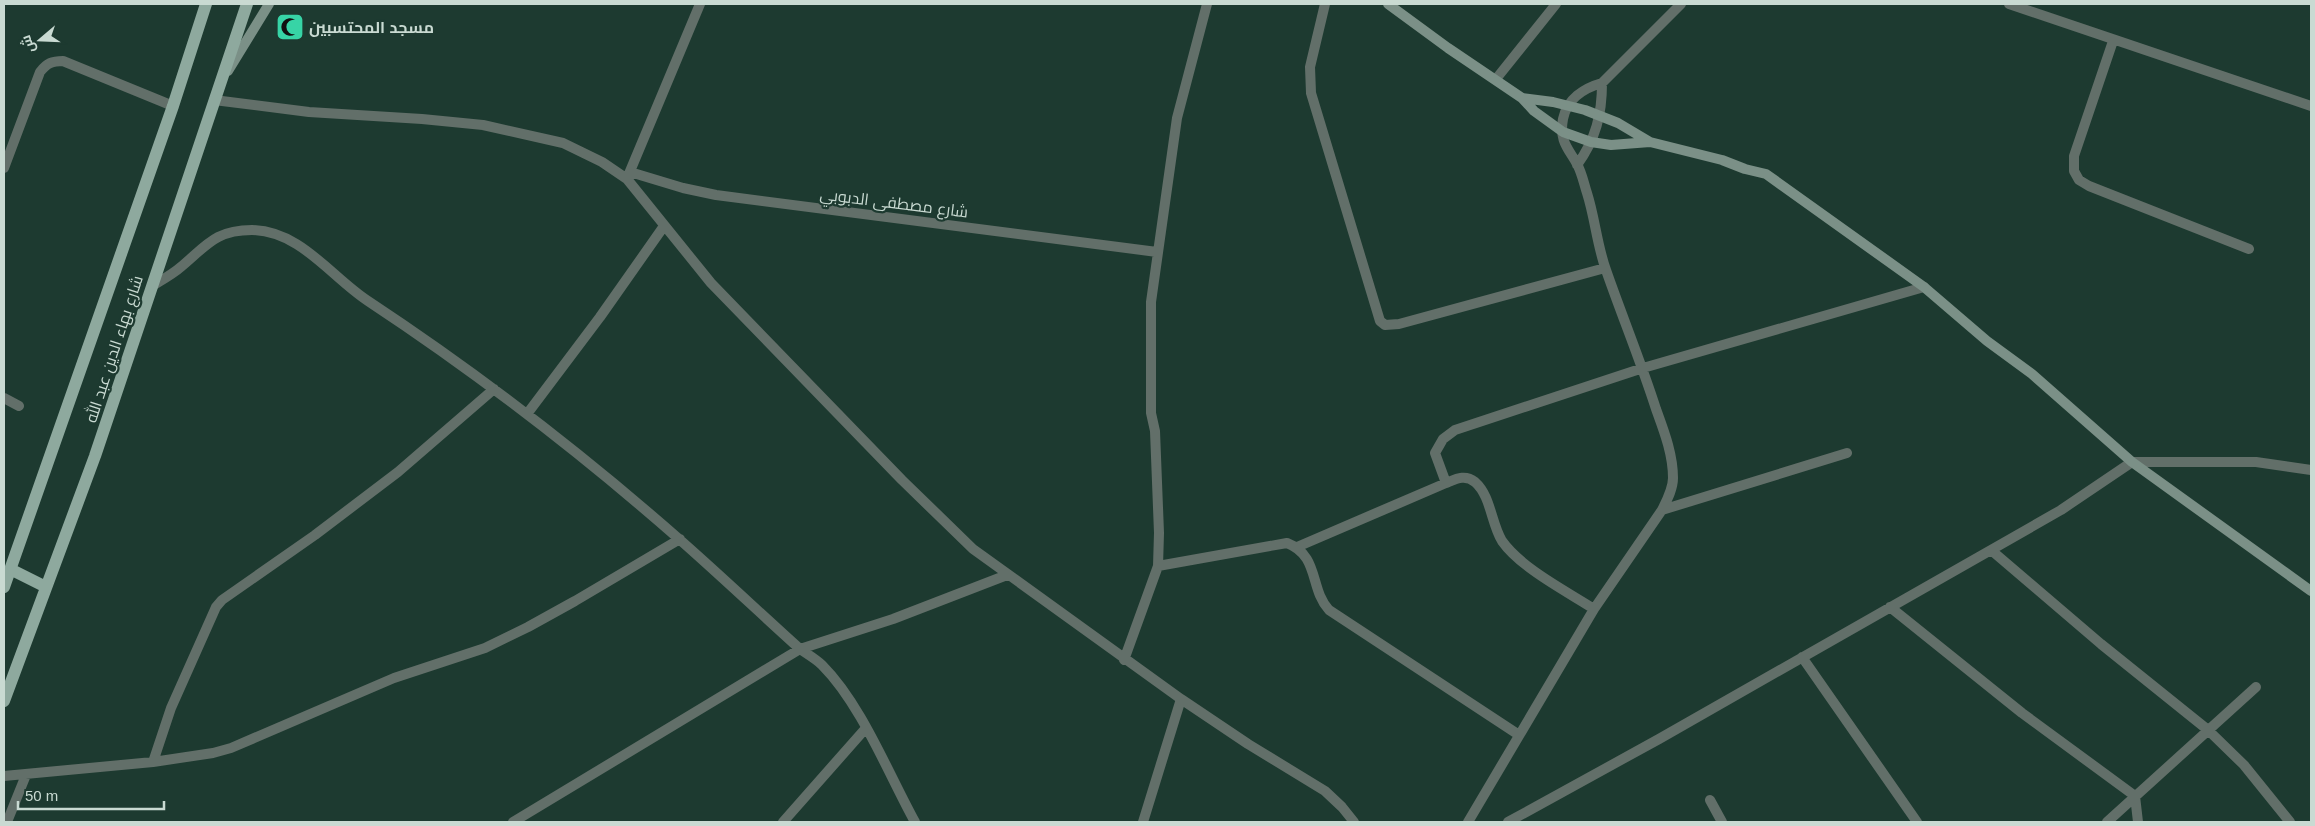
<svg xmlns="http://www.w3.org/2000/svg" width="2315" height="826" font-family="Helvetica,Cairo,sans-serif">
<rect width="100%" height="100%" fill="#1d3a30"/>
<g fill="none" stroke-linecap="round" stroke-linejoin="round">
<path stroke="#626f69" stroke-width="10" d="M 1325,4 L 1310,67 L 1311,93 L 1380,321 L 1385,325 L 1399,324 L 1605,268
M 2009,4 L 2311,106
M 2113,41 L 2074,156 L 2074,171 L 2079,180 L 2089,186 L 2249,249
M 1496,79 L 1556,4
M 214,100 L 309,112 L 422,119 L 483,125 L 563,143 L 602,162 L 627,179 L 711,283 L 902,480 L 973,549 L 1181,699 L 1248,744 L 1325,791 L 1342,807 L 1354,822
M 1577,165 C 1596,139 1602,114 1602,83
M 4,168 L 40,72 C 47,63 52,61 63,61 L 173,106
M 630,172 L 683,188 L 716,195 L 1157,252
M 628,176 L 700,4
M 152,286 C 162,280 173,274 182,266 C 207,245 216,230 252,230 C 301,231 331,277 368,301 C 477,373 581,453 679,539 C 720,575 760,613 800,649 C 807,654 816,659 822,665 C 861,704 888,773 915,822
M 4,398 L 19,406
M 527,414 L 600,317 L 664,226
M 1446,483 L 1435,453 L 1443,439 L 1455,430 L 1643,368 L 1924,287
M 1662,510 L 1847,453
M 1297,547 L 1446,483 C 1456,479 1465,474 1475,482 C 1491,496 1491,523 1502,541 C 1521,568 1566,591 1594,609
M 1991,550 L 2101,644 L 2208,730 L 2244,765 L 2290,822
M 1158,566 L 1287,543 C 1320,556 1309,588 1329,610 L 1519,735
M 1890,607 L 2022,713 L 2135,796 L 2138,822
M 1802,657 L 1917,822
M 1124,660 L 1158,566 L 1159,533 L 1155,431 L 1151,413 L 1151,302 L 1177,118 L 1207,4
M 153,762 L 171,708 L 216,607 L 222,600 L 315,535 L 398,472 L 494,389
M 4,776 L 153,762 L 213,753 L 231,748 L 394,678 L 485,648 L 528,627 L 575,601 L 680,539
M 1710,800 L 1722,822
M 7,822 L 26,775
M 513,822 L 800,649 L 893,619 L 1007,575
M 783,822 L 866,728
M 1143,822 L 1181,699
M 1468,822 L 1594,609 L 1662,510 C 1667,500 1673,489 1673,478 C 1673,454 1664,431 1656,409 C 1641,362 1622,316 1606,270 C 1597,245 1595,218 1587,193 C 1584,184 1582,173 1577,164 C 1568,148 1559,141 1563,119 C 1567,99 1584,88 1602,83 L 1681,4
M 1508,822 L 1659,739 L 2061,510 L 2132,462 L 2256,462 L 2311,470
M 2107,822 L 2256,687"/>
<path stroke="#7b9087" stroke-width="10" d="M 1388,4 L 1448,48 L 1522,98 L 1534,111 L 1563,132 L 1591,142 L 1611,145 L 1650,142
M 228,71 L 269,4
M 1522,98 L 1553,102 L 1585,110 L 1618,123 L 1650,142 L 1722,160 L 1745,169 L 1766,174 L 1924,287 L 1987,341 L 2032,374 L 2132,462 L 2311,591"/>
<path stroke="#8ea99e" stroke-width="12" d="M 10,569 L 46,587
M 4,587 L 173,106 L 206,4
M 4,701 L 95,456 L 247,4"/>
</g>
<defs>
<symbol id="mosque-square" viewBox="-11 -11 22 22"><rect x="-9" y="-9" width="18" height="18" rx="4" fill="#37d4a6" stroke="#1d3a30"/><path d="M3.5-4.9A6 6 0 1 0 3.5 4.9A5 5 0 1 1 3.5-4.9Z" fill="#111"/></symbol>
</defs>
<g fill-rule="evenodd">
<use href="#mosque-square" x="274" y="11" width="32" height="32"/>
</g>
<g text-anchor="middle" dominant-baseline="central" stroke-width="4.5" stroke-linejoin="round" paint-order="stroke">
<g font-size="16" font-weight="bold" fill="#c9dad2" stroke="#1d3a30" text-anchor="start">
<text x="309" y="27">مسجد المحتسبين</text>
</g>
<g font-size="16" fill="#c9dad2" stroke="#1d3a30">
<text transform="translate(894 203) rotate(7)">شارع مصطفى الدبوبي</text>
<text transform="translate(114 349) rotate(-72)">شارع بهاء الدين عبد الله</text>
</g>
</g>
<rect width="2315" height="826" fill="none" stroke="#c9dad2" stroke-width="10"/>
<g transform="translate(40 40) rotate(251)" stroke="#1d3a30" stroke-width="4" paint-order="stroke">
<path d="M0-4L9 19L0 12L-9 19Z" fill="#c9dad2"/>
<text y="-8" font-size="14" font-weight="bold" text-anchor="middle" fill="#c9dad2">ش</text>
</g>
<path d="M18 801v8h146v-8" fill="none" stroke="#c9dad2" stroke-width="2.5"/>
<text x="25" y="801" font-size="15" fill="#c9dad2" stroke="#1d3a30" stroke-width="4" paint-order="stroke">50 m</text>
</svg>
